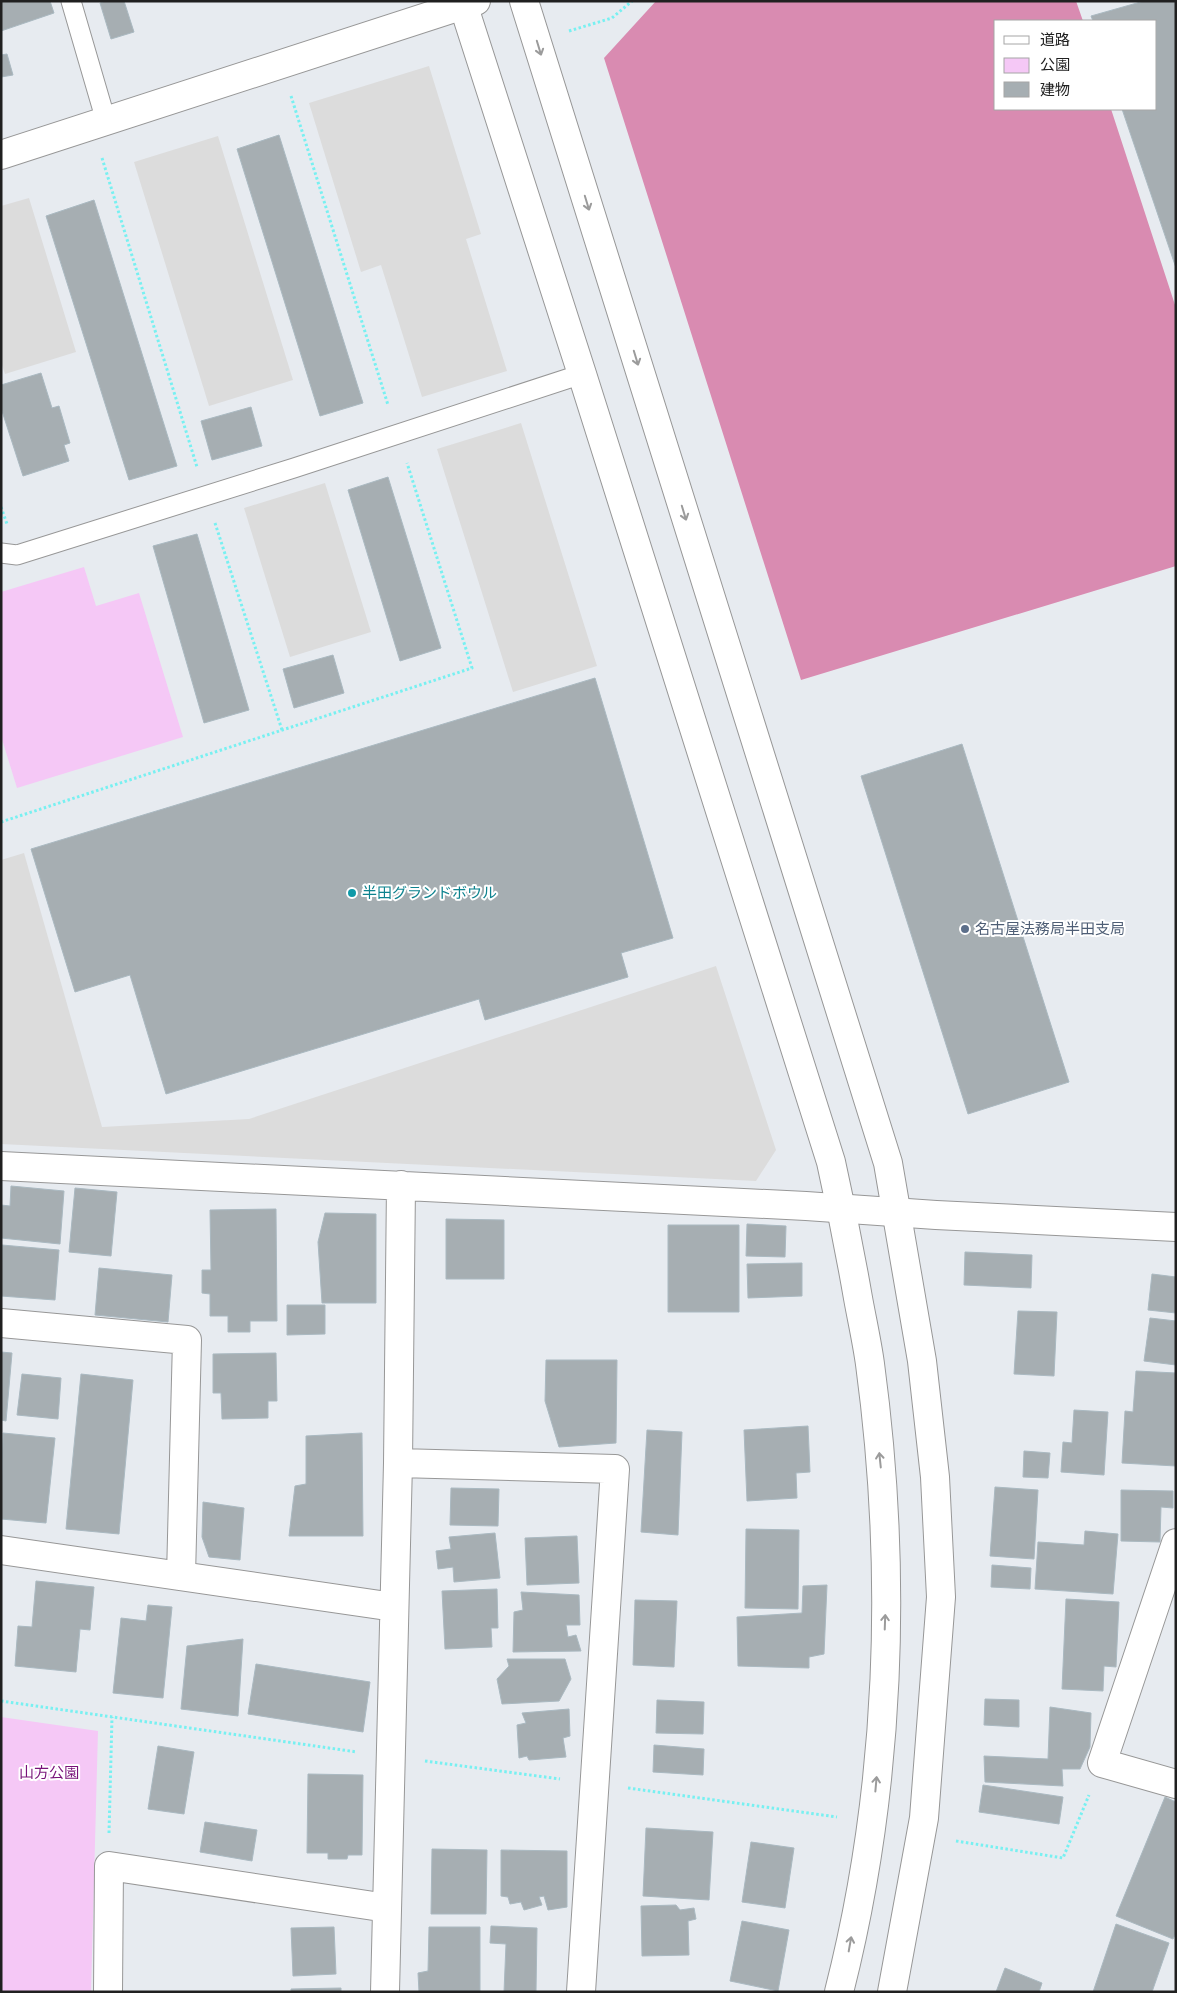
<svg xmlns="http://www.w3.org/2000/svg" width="1177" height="1993" font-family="Rubik,'Noto Sans JP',sans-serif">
<rect width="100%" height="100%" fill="#e7ebf0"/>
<path fill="#f5c8f6" d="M 84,567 L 96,606 L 139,593 L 183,737 L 17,788 L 1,736 L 1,592 Z
M 1,1717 L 98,1731 L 91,1992 L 1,1992 Z"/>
<path fill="#d98bb1" d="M 656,1 L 1076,1 L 1083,21 L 996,21 L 996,109 L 1111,109 L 1176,308 L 1176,566 L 801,680 L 604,58 Z"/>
<path fill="#dcdcdc" d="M 429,66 L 481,234 L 466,239 L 507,371 L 422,397 L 381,265 L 361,272 L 309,103 Z
M 218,136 L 293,380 L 209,406 L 134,162 Z
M 29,198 L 76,352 L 5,374 L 1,362 L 1,206 Z
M 521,423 L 597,666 L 513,692 L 437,449 Z
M 325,483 L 371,632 L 290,657 L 244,508 Z
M 24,853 L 102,1127 L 249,1119 L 716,966 L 776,1150 L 756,1181 L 1,1144 L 1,860 Z"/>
<path fill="#a6aeb2" stroke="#aab9c1" d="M 1,1 L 50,1 L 54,13 L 1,31 Z
M 106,1 L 124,1 L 134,32 L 111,39 L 100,3 Z
M 1144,1 L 1176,1 L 1176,268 L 1122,109 L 1156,109 L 1156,21 L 1093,21 L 1091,16 Z
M 7,54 L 13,75 L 1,77 L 1,55 Z
M 279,135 L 363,403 L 320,416 L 237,149 Z
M 94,200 L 177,466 L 129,480 L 46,216 Z
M 41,373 L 52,408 L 59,406 L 70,443 L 64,445 L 69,461 L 23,476 L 1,408 L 1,385 Z
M 251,407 L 262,446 L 212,460 L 201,421 Z
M 388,477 L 441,648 L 400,661 L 348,490 Z
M 197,534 L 249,710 L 204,723 L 153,546 Z
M 333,655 L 344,693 L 294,708 L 283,669 Z
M 595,678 L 673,938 L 621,953 L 628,977 L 485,1020 L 479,999 L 166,1094 L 130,975 L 75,992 L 31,849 Z
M 962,744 L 1069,1082 L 968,1114 L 861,776 Z
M 11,1186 L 64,1191 L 60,1244 L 1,1238 L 1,1205 L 10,1206 Z
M 75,1188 L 117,1192 L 111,1256 L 69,1252 Z
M 276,1209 L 277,1321 L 250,1321 L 250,1332 L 228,1332 L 228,1316 L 210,1316 L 210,1294 L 202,1293 L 202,1270 L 211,1270 L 210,1210 Z
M 325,1213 L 376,1214 L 376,1303 L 322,1303 L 318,1242 Z
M 446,1219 L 504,1220 L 504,1279 L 446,1279 Z
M 747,1224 L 786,1226 L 785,1257 L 746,1256 Z
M 668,1225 L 739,1225 L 739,1312 L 668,1312 Z
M 2,1245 L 59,1250 L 55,1300 L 1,1296 Z
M 965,1252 L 1032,1255 L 1031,1288 L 964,1285 Z
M 802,1263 L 802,1296 L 748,1298 L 747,1264 Z
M 99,1268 L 172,1275 L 168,1322 L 95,1315 Z
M 1152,1274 L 1176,1277 L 1176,1313 L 1148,1310 Z
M 287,1305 L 325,1305 L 325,1334 L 287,1335 Z
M 1018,1311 L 1057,1312 L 1054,1376 L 1014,1374 Z
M 1150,1318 L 1176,1321 L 1176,1365 L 1144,1361 Z
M 1,1352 L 12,1353 L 6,1421 L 1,1420 Z
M 276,1353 L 277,1401 L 268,1401 L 268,1418 L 222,1419 L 221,1393 L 213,1393 L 213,1354 Z
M 546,1360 L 617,1360 L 616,1443 L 559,1447 L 545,1401 Z
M 1136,1371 L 1176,1373 L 1176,1466 L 1122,1463 L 1125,1411 L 1133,1412 Z
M 22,1374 L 61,1378 L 58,1419 L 17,1415 Z
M 81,1374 L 133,1380 L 119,1534 L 66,1529 Z
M 1074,1410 L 1108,1412 L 1104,1475 L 1061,1472 L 1063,1442 L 1072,1443 Z
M 808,1426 L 810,1472 L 796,1473 L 797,1498 L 747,1501 L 744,1430 Z
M 647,1430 L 682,1432 L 678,1535 L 641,1532 Z
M 3,1433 L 55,1438 L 46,1523 L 1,1519 Z
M 362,1433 L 363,1536 L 289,1536 L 295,1486 L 306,1484 L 306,1436 Z
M 1024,1451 L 1050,1453 L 1048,1478 L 1023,1477 Z
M 995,1487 L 1038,1490 L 1034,1559 L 990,1556 Z
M 451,1488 L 499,1489 L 498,1526 L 450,1525 Z
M 1121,1490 L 1173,1491 L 1173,1508 L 1161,1507 L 1160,1542 L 1121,1541 Z
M 203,1502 L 244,1508 L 240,1560 L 209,1557 L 202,1537 Z
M 746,1529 L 799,1530 L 798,1609 L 745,1608 Z
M 1085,1531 L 1118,1534 L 1113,1594 L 1035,1589 L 1038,1542 L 1084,1545 Z
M 495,1533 L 500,1578 L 454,1582 L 453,1567 L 438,1569 L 436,1551 L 451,1549 L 449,1537 Z
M 577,1536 L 579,1583 L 527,1585 L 525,1538 Z
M 992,1565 L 1031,1568 L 1030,1589 L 991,1587 Z
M 36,1581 L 94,1587 L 90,1630 L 80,1629 L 76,1672 L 15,1666 L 18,1626 L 32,1627 Z
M 827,1585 L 824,1654 L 809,1657 L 809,1668 L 738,1666 L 737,1617 L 802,1613 L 803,1586 Z
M 497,1589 L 498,1628 L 491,1628 L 492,1647 L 445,1649 L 442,1591 Z
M 521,1592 L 579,1595 L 580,1625 L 566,1625 L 568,1637 L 576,1635 L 581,1651 L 513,1652 L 514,1612 L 523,1610 Z
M 1066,1599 L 1119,1602 L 1116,1667 L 1104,1666 L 1103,1691 L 1062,1689 Z
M 635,1600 L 677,1601 L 674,1667 L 633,1665 Z
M 148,1605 L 172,1607 L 163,1698 L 113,1693 L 121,1618 L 146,1621 Z
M 243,1639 L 238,1716 L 181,1709 L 187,1646 Z
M 507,1659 L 565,1659 L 571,1679 L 559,1701 L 502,1704 L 497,1679 L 509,1666 Z
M 256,1664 L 370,1682 L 363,1732 L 248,1714 Z
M 985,1699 L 1019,1700 L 1019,1727 L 984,1725 Z
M 657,1700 L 704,1702 L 703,1734 L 656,1733 Z
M 1050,1707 L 1091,1713 L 1090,1747 L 1080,1769 L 1062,1769 L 1063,1786 L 985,1782 L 984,1756 L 1048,1759 Z
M 569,1709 L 570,1736 L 563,1738 L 566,1757 L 529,1760 L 527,1756 L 519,1758 L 517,1725 L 526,1723 L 522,1713 Z
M 654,1745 L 704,1749 L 703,1775 L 653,1772 Z
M 158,1746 L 194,1752 L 184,1814 L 148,1809 Z
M 308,1774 L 363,1775 L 362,1855 L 348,1855 L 347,1859 L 328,1859 L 328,1853 L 307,1853 Z
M 983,1785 L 1063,1797 L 1059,1824 L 979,1812 Z
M 1165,1797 L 1176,1802 L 1176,1933 L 1173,1939 L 1116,1916 Z
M 205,1822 L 257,1830 L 252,1861 L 200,1852 Z
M 646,1828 L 713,1832 L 709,1900 L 643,1896 Z
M 751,1842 L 794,1848 L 785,1908 L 742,1902 Z
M 432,1849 L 487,1850 L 486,1914 L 431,1914 Z
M 501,1850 L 567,1851 L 567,1907 L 548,1910 L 544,1896 L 539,1897 L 542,1905 L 524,1910 L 521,1902 L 510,1904 L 508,1897 L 501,1896 Z
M 676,1905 L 680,1910 L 694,1908 L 696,1919 L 688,1921 L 689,1955 L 642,1956 L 641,1906 Z
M 742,1921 L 789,1930 L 778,1991 L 730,1981 Z
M 1116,1924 L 1169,1943 L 1152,1992 L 1093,1992 Z
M 491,1926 L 537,1928 L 536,1992 L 504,1992 L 506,1944 L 490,1943 Z
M 334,1927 L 336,1974 L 293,1976 L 291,1928 Z
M 429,1927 L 480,1927 L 480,1992 L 419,1992 L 418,1973 L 428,1971 Z
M 1005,1968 L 1042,1983 L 1039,1992 L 996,1992 Z
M 341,1988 L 341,1992 L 291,1992 L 291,1989 Z"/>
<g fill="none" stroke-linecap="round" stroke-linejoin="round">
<defs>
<path id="service" d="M 71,1 L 106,121
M 1,553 L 17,555 L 294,468 L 582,374"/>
<path id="minor" d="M 1,1166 L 806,1206 L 936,1215 L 1176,1227
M 1,1323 L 187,1340 L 181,1576
M 398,1463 L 615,1469 L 581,1992
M 1176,1543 L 1102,1763 L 1176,1784
M 1,1550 L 394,1607
M 108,1992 L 109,1866 L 387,1908
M 385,1992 L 398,1463 L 401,1185"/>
<path id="tertiary" d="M 462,1 L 582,374 L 831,1162 C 841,1207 850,1252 858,1298 C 862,1320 867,1342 870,1364 C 898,1572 891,1788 839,1992
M 524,1 L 888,1163 L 922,1361 L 935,1477 L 941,1597 L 924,1818 L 892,1992
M 1,155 L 476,1"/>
</defs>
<use href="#service" stroke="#979797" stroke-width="21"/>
<use href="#minor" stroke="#979797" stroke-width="30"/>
<use href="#tertiary" stroke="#979797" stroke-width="30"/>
<path stroke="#78f0f1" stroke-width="3" stroke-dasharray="2.5 2.5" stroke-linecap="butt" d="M 569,31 L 612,18 L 632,1
M 291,96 L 388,405
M 102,158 L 197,467
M 1,507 L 7,524
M 215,523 L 282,730
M 1,822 L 472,668 L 407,463
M 1,1701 L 357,1752
M 425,1761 L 560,1779
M 628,1788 L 837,1817
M 109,1833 L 112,1717
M 956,1841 L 1063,1858 L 1089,1795"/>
<use href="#service" stroke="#fff" stroke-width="19"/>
<use href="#minor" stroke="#fff" stroke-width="28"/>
<use href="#tertiary" stroke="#fff" stroke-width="28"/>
</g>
<defs><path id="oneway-shaft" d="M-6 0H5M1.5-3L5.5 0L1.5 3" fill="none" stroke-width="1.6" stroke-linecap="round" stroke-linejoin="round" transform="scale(1.25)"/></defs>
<g stroke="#9b9b9b">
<use href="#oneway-shaft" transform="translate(539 48) rotate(73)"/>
<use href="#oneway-shaft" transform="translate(587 203) rotate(73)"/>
<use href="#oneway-shaft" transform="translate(636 358) rotate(73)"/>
<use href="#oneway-shaft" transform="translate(684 513) rotate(73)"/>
<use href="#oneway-shaft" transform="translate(880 1460) rotate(-96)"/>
<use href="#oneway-shaft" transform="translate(885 1622) rotate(-88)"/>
<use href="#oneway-shaft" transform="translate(876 1784) rotate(-85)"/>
<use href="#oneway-shaft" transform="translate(850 1944) rotate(-80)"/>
</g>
<circle fill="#0f9aa8" stroke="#fff" stroke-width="2" cx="352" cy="893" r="5"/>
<circle fill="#5c6f8a" stroke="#fff" stroke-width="2" cx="965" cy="929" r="5"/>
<g text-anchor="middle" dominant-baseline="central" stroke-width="4" stroke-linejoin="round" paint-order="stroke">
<g font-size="15" fill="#0d838f" stroke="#fff" text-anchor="start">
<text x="362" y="893">半田グランドボウル</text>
</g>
<g font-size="15" fill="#4e5e75" stroke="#fff" text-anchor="start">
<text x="975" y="929">名古屋法務局半田支局</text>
</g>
<g font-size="15" fill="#781379" stroke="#fff">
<text x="49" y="1773">山方公園</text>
</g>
</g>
<rect width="1177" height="1993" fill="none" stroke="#202020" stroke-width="5"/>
<rect x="994" y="20" width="162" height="90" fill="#ffffff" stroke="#a6a6a6"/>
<rect x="1004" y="36" width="25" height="8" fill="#ffffff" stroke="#a6a6a6"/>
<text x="1040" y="45" font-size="15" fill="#202020">道路</text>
<rect x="1004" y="58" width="25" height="15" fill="#f5c8f6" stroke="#a6a6a6"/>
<text x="1040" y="70" font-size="15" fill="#202020">公園</text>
<rect x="1004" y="82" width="25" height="15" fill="#a6aeb2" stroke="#a6a6a6"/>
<text x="1040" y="95" font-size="15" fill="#202020">建物</text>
</svg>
